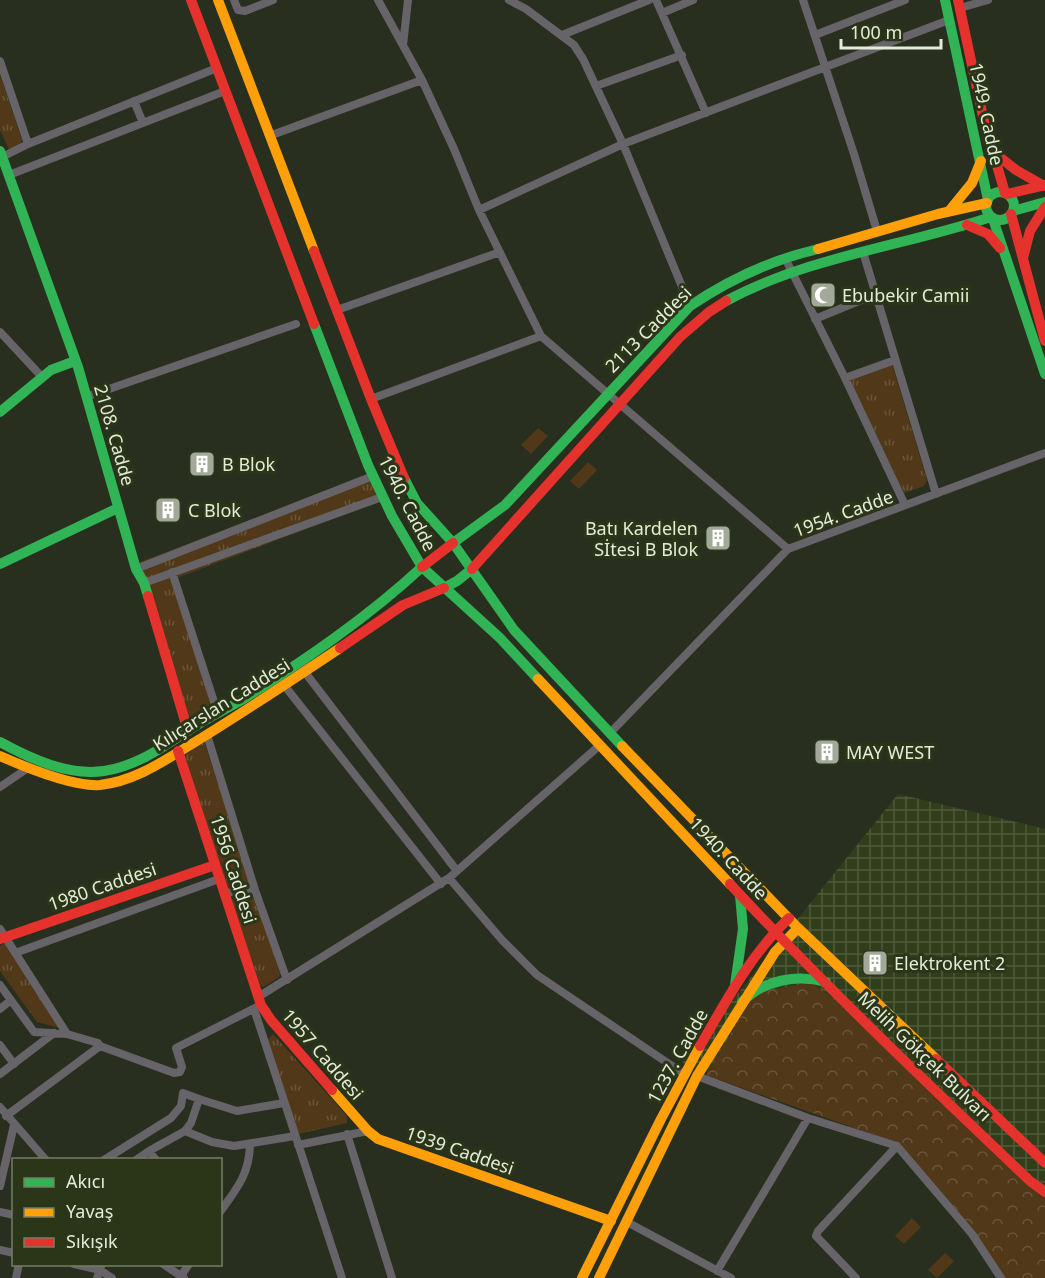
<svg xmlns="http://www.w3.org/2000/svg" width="1045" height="1278" font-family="'Noto Sans',sans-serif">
<defs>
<pattern id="industrial-grid" width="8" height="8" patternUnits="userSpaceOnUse" patternTransform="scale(1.5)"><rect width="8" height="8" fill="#313e1b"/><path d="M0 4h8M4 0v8" fill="none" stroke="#4f5a3c"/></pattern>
<pattern id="forest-crowns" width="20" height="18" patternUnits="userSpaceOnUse" patternTransform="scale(1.5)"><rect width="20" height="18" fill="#513818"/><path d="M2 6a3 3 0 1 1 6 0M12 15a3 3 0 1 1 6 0" fill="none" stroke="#6a5539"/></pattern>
<pattern id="park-tufts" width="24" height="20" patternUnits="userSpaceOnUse" patternTransform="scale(1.5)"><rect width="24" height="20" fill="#513818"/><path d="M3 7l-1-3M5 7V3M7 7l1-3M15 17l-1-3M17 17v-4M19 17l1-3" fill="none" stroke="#6a5539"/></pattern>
</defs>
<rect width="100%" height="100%" fill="#292f1f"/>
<path fill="url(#industrial-grid)" d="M 898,794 L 1045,829 L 1045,1278 L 901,1140 L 682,1063 Z"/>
<path fill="#513818" d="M 538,428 L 548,436 L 531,454 L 521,445 Z
M 588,462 L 597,470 L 579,489 L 570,481 Z
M 912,1218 L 921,1227 L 904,1244 L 895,1236 Z
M 945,1253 L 954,1261 L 937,1278 L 928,1270 Z"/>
<path fill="url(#forest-crowns)" d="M 811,983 L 836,1001 L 1045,1197 L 1045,1278 L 1004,1278 L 896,1143 L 706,1075 L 751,1000 L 760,992 Z"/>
<path fill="url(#park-tufts)" d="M 0,75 L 22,140 L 18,146 L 9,149 L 0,130 Z
M 892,364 L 927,480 L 924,486 L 904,493 L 850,380 Z
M 369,475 L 380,501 L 166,582 L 174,580 L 215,711 L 191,723 L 135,564 Z
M 204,742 L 252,884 L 249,887 L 229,888 L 226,886 L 185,757 L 187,753 Z
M 253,896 L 257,900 L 280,974 L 279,977 L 263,987 L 259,985 L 231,900 L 236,897 Z
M 8,942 L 64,1029 L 37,1022 L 0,971 L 0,945 Z
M 273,1034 L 347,1116 L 347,1123 L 298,1134 L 268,1040 Z"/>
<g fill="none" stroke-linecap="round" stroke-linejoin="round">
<path stroke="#666468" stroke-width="8" d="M 234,0 L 238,10 L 245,11 L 273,0
M 378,0 L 422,80 L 454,149 L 479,210 L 541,336 L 788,549
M 509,0 L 526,9 L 574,45 L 583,59 L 623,144 L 690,306
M 656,0 L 706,113
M 803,0 L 854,154 L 877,231
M 960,8 L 988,0
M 662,13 L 693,0
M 562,35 L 649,0
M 815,35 L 905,0
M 403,45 L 408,0
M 0,61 L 28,144
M 596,86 L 682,55
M 134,101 L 143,123
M 269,136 L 422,80
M 2,157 L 28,144 L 217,68
M 9,175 L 225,91
M 479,210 L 623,144 L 949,20
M 863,252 L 936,494
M 785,258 L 845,378 L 905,505
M 337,310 L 500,252
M 815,319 L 876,294
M 0,332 L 42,377
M 845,378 L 895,360
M 86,397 L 296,324
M 371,399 L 541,336
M 136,569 L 373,476
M 172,572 L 218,714
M 144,583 L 382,497
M 304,671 L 457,871
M 284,685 L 441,884
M 611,732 L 788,549 L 1045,453
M 207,735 L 255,890 L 287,980
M 0,787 L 28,768
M 449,878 L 502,940 L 537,975 L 684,1074
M 224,893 L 255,890
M 0,929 L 67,1034
M 15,953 L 219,879
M 0,985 L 34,1032 L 67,1034 L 98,1043 L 100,1046 L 174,1073 L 180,1072 L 182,1067 L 176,1048 L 261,1005
M 258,997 L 449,878 L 600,745
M 0,1009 L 11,1000
M 254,1009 L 342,1278
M 0,1045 L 14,1064
M 0,1074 L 54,1033
M 697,1076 L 808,1118 L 897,1146 L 972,1234 L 1001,1278
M 0,1107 L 46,1160
M 6,1116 L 100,1046
M 185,1131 L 191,1123 L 199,1099 L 237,1111 L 284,1103
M 347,1134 L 392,1278
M 298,1145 L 368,1131
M 149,1151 L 185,1131 L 212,1142 L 234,1146 L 295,1136
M 104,1160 L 171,1118 L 181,1106 L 183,1093 L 199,1099
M 136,1160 L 149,1151 L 156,1160
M 0,1186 L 14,1125
M 0,1212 L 14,1215
M 220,1212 C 237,1188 249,1175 250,1145
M 627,1222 L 731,1278
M 0,1250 L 14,1253
M 74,1264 L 100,1270 L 112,1278
M 163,1264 L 184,1278
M 717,1271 L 808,1118
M 181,1276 L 189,1264
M 16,1278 L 19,1264
M 97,1278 L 102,1264
M 856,1278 L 816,1236 L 818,1231 L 897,1146"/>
<path stroke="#30b455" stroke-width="10" d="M 945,0 L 988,200
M 0,151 L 78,367 L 136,569 L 144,583 L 148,596
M986 206a14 14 0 1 1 28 0a14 14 0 1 1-28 0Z
M 1013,211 L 1045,202
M 993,219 L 1045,374
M 726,301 C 807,257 904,246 991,217
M 314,324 L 368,465 L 392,516 L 422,567 L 500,638 L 538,679
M 0,412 L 51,370 L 75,361
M 404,478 L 417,503 L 453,543 L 514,630 L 622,746
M 453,543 L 505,505 L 690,306 C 730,279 771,260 818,249
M 0,564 L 118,508
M 444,588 L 457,581 L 472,569
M 0,742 C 31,759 68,776 104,771 C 138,766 166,745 194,727 C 209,717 226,709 242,700 C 305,660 367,618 422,567
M 735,985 L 743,929 L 740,895
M 742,1002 C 763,980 797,974 826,982"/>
<path stroke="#ff9f0a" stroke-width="10" d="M 218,0 L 314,251
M 950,210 L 972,183 L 981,161
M 818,249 L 938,214 L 987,203
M 538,679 L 730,884
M 622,746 L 798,928 L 936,1059
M 0,756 C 25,767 73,787 100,785 C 136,781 165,760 195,742 C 244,712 292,680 340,648
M 332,1090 L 368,1131 L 378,1139 L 611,1221
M 582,1278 L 661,1119 L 700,1046
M 599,1278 L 697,1076 L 775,952 L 798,928"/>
<path stroke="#e5322d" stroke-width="10" d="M 191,0 L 314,324
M 958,0 L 984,121 L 1005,193
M 992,151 L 1016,170 L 1044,186
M 1007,194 L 1045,185
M 1011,214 L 1045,341
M 967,225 L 988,234 L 1000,248
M 314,251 L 371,399 L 404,478
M 1023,258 L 1030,231 L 1045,207
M 422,567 L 453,543
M 472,569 L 680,337 L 709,312 L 726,301
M 148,596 L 188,731
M 340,648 L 403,605 L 444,588
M 178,751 L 261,1005 L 271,1020 L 332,1090
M 730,884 C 826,987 928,1084 1030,1181 L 1045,1192
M 0,939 L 215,865
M 700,1046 C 726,1001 751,954 789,918
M 936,1059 L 1045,1163"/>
</g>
<defs>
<symbol id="mosque-square" viewBox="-11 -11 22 22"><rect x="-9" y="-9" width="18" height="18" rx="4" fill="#a2a998" stroke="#2b3618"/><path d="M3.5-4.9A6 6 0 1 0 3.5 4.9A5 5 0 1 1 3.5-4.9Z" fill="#fff"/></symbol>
<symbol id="building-square" viewBox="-11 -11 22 22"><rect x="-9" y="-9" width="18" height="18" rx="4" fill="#a2a998" stroke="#2b3618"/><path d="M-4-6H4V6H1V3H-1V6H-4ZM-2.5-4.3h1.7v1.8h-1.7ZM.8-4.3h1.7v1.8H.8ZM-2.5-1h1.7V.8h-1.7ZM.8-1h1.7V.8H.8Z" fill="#fff"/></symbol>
</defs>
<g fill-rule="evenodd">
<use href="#mosque-square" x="808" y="280" width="30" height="30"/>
<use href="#building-square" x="187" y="449" width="30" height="30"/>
<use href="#building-square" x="153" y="495" width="30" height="30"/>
<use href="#building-square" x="703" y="523" width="30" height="30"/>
<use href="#building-square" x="812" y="737" width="30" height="30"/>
<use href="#building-square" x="860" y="948" width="30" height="30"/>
</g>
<g text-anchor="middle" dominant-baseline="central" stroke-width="6" stroke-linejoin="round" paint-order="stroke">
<g font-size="18" fill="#e3ebd9" stroke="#2b3618">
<text transform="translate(987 114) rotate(78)">1949. Cadde</text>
<text transform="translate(648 329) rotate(-45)">2113 Caddesi</text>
<text transform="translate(115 435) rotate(74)">2108. Cadde</text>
<text transform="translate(408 503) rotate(63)">1940. Cadde</text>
<text transform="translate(843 513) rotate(-20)">1954. Cadde</text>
<text transform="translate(221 704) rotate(-32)">Kılıçarslan Caddesi</text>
<text transform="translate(729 858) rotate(47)">1940. Cadde</text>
<text transform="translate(234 869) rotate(72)">1956 Caddesi</text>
<text transform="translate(102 886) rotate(-19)">1980 Caddesi</text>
<text transform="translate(323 1054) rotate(49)">1957 Caddesi</text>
<text transform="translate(677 1056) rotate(-61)">1237. Cadde</text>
<text transform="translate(925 1056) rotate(44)">Melih Gökçek Bulvarı</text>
<text transform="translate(460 1150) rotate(19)">1939 Caddesi</text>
</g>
<g font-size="18" fill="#e3ebd9" stroke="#2b3618" text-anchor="start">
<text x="842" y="295">Ebubekir Camii</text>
<text x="222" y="464">B Blok</text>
<text x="188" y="510">C Blok</text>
<text x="698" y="528" text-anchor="end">Batı Kardelen<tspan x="698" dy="21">Sİtesi B Blok</tspan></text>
<text x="846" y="752">MAY WEST</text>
<text x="894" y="963">Elektrokent 2</text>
</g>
</g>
<rect x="12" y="1158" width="210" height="108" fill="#2b3618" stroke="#757e65" stroke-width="1.5"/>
<rect x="24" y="1178" width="30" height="9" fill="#30b455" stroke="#757e65" stroke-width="1.5"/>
<text x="66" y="1188" font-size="18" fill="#e3ebd9">Akıcı</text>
<rect x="24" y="1208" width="30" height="9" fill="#ff9f0a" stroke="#757e65" stroke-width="1.5"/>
<text x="66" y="1218" font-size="18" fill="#e3ebd9">Yavaş</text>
<rect x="24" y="1238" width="30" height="9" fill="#e5322d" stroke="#757e65" stroke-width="1.5"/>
<text x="66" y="1248" font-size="18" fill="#e3ebd9">Sıkışık</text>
<path d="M841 39v9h100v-9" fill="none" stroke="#e3ebd9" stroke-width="3"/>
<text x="850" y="39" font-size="18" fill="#e3ebd9" stroke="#2b3618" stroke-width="4.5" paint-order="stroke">100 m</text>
</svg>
